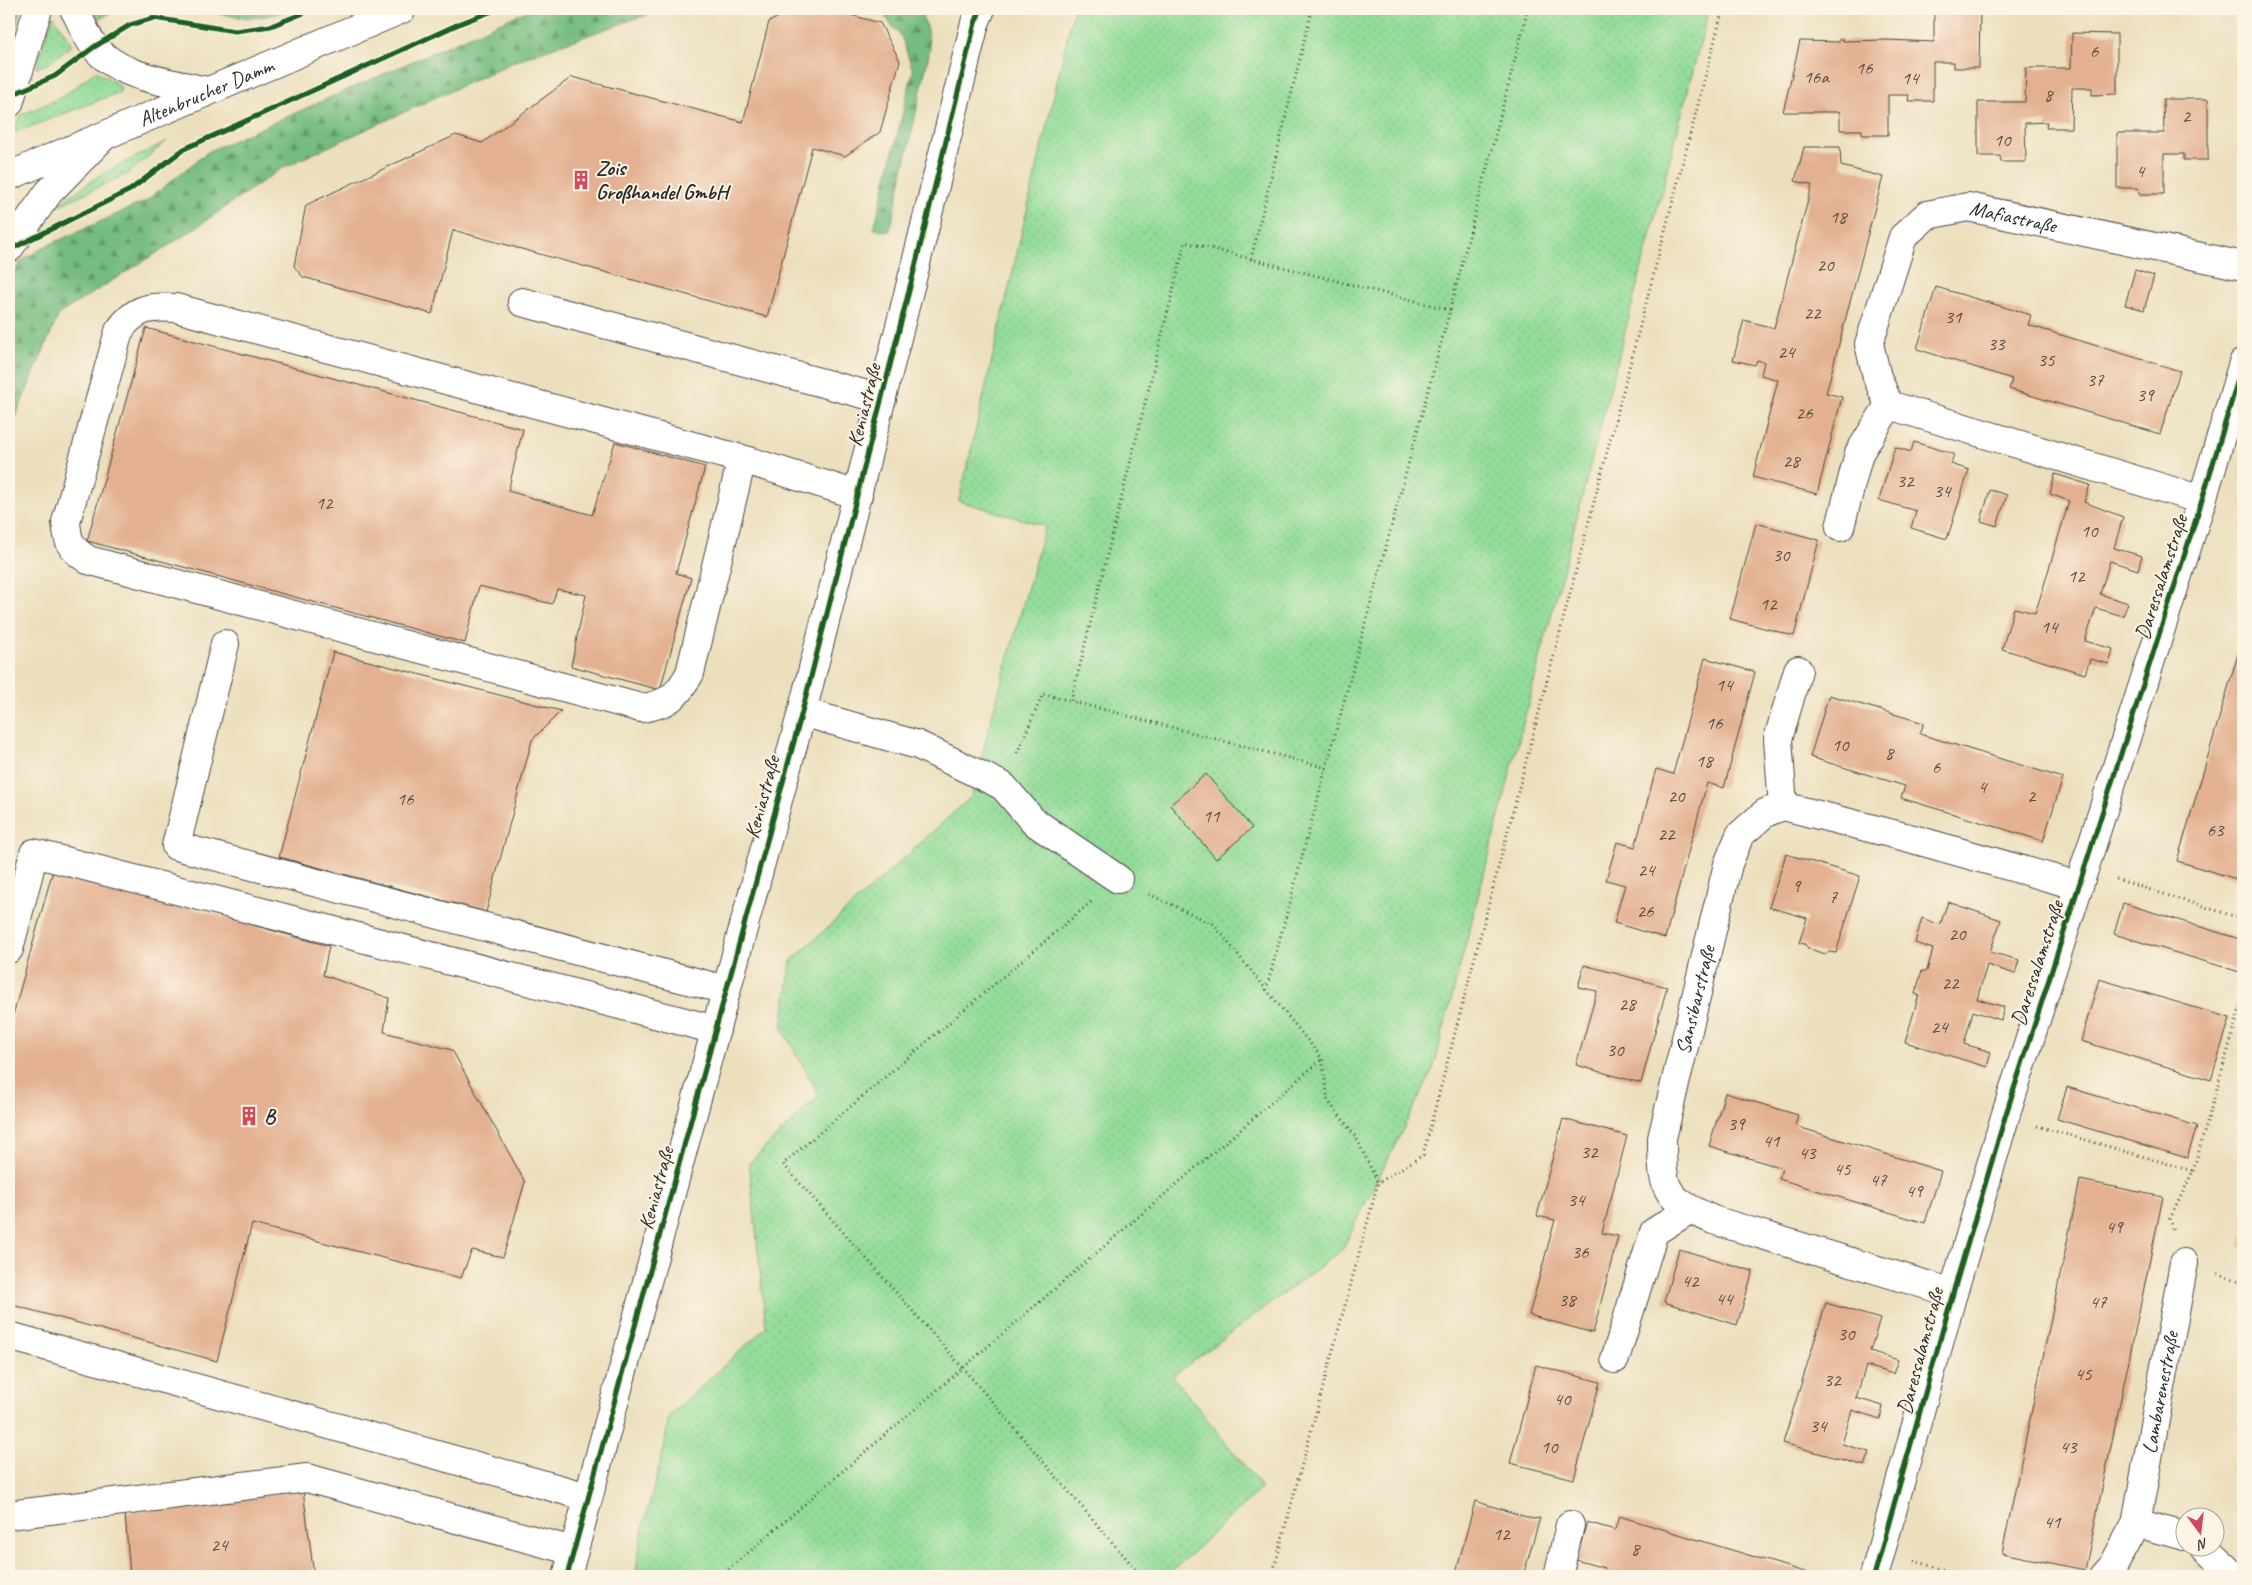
<svg xmlns="http://www.w3.org/2000/svg" width="2252" height="1585" font-family="Caveat,sans-serif">
<defs>
<pattern id="grass-dots" width="8" height="8" patternUnits="userSpaceOnUse" patternTransform="scale(1.25)"><rect width="8" height="8" fill="#92dc98"/><path d="M2 2h.1M6 6h.1" fill="none" stroke="#7ebd83" stroke-width="1.8" stroke-linecap="round"/></pattern>
<pattern id="forest-firs" width="22" height="20" patternUnits="userSpaceOnUse" patternTransform="scale(1.25)"><rect width="22" height="20" fill="#75bc80"/><path d="M5 1l3.5 6h-7zM16 11l3.5 6h-7z" fill="#609969"/></pattern>
</defs>
<rect width="100%" height="100%" fill="#fcf5e5"/>
<filter id="ink" filterUnits="userSpaceOnUse"><feTurbulence type="fractalNoise" baseFrequency=".02" numOctaves="2"/><feDisplacementMap in="SourceGraphic" scale="10" xChannelSelector="R" yChannelSelector="G"/><feConvolveMatrix kernelMatrix="1 2 1 2 8 2 1 2 1" color-interpolation-filters="sRGB"/></filter>
<filter id="wash" filterUnits="userSpaceOnUse"><feTurbulence type="fractalNoise" baseFrequency=".0096" numOctaves="4" result="noise"/><feDisplacementMap in="SourceGraphic" scale="20" xChannelSelector="R" yChannelSelector="G"/><feGaussianBlur stdDeviation="1.12" result="paint"/><feColorMatrix in="noise" values="0 0 0 0 0 0 0 0 0 0 0 0 0 0 0 0 0 1.4 0 .05"/><feComposite in="paint" operator="in"/></filter>
<g filter="url(#wash)">
<rect width="100%" height="100%" fill="#ecdfbd"/>
<path fill="url(#grass-dots)" stroke="#5e8462" d="M 1074,9 L 1282,9 L 1293,11 L 1294,9 L 1709,9 L 1433,1070 L 1342,1250 L 1173,1376 L 1262,1488 L 1167,1576 L 635,1576 L 643,1528 L 664,1448 L 669,1416 L 766,1327 L 749,1163 L 819,1095 L 782,1028 L 791,961 L 972,796 L 990,723 L 1045,526 L 959,501 Z
M 53,15 L 72,45 L 48,64 L 36,68 Z
M 96,71 L 119,85 L 121,89 L 120,92 L 11,134 L 21,115 L 62,97 Z
M 167,141 L 127,174 L 51,209 L 100,175 Z"/>
<path fill="url(#forest-firs)" stroke="#507456" d="M 9,9 L 21,9 L 9,48 Z
M 90,9 L 119,9 L 97,20 Z
M 202,9 L 289,9 C 255,23 236,18 202,9 Z
M 531,9 L 663,9 L 520,59 L 282,168 L 182,237 L 59,314 L 9,432 L 9,282 L 21,261 L 44,247 L 146,201 L 209,151 Z
M 879,9 L 919,9 L 926,25 L 930,49 L 890,231 L 874,229 L 913,71 L 902,38 Z"/>
<g id="blocks">
<path fill="#e3b191" d="M 794,9 L 828,9 L 880,23 L 900,61 L 880,132 L 845,156 L 812,147 L 767,317 L 453,230 L 432,314 L 303,277 L 294,266 L 306,205 L 456,135 L 482,143 L 572,77 L 743,122 L 769,22 Z
M 1934,9 L 1980,9 L 1979,68 L 1954,68 L 1954,62 L 1933,62 L 1933,101 L 1908,101 L 1909,95 L 1888,95 L 1888,135 L 1862,135 L 1862,130 L 1840,130 L 1840,112 L 1783,112 L 1800,41 L 1839,42 L 1839,39 L 1843,39 L 1843,41 L 1887,40 L 1934,42 Z
M 2072,33 L 2117,34 L 2117,94 L 2092,95 L 2092,88 L 2072,88 L 2071,128 L 2046,128 L 2047,122 L 2025,123 L 2026,162 L 2001,162 L 2000,156 L 1978,156 L 1978,102 L 2025,102 L 2026,68 L 2071,68 Z
M 2163,99 L 2208,99 L 2208,160 L 2184,160 L 2184,154 L 2164,154 L 2164,194 L 2139,194 L 2138,188 L 2117,188 L 2117,133 L 2164,133 Z
M 1804,147 L 1840,147 L 1841,166 L 1883,177 L 1826,393 L 1842,397 L 1817,494 L 1753,477 L 1778,380 L 1761,375 L 1764,362 L 1757,360 L 1755,365 L 1733,360 L 1744,320 L 1774,328 L 1812,185 L 1795,181 Z
M 2135,270 L 2154,276 L 2144,310 L 2125,305 Z
M 1936,287 L 2031,315 L 2028,325 L 2180,371 L 2160,434 L 2009,389 L 2012,379 L 1917,349 Z
M 146,328 L 523,429 L 508,491 L 592,515 L 615,442 L 705,467 L 676,573 L 691,578 L 660,690 L 571,666 L 586,595 L 557,589 L 552,604 L 479,586 L 465,643 L 87,541 Z
M 1914,442 L 1954,454 L 1951,464 L 1969,470 L 1947,539 L 1911,528 L 1916,511 L 1879,500 L 1895,447 L 1911,452 Z
M 2055,474 L 2090,485 L 2084,502 L 2123,517 L 2114,548 L 2142,556 L 2138,570 L 2110,561 L 2100,594 L 2128,603 L 2123,616 L 2096,608 L 2085,641 L 2113,649 L 2109,664 L 2090,659 L 2085,674 L 2002,649 L 2014,608 L 2035,613 L 2042,592 L 2069,501 L 2050,494 Z
M 1990,490 L 2007,495 L 1997,526 L 1981,521 Z
M 1756,523 L 1819,540 L 1794,636 L 1730,619 Z
M 2243,637 L 2243,881 L 2177,861 Z
M 333,652 L 561,711 L 532,740 L 486,912 L 279,857 Z
M 1705,658 L 1755,672 L 1724,788 L 1707,783 L 1665,938 L 1614,923 L 1625,885 L 1606,880 L 1617,842 L 1635,847 L 1656,769 L 1673,774 Z
M 1829,695 L 1924,723 L 1920,734 L 2063,778 L 2043,841 L 1901,798 L 1905,786 L 1810,757 Z
M 1206,774 L 1252,828 L 1216,859 L 1170,805 Z
M 1786,854 L 1860,876 L 1836,953 L 1829,952 L 1825,954 L 1807,948 L 1805,944 L 1799,943 L 1807,918 L 1769,907 Z
M 53,870 L 329,946 L 323,975 L 389,998 L 384,1032 L 452,1050 L 525,1182 L 503,1257 L 472,1250 L 461,1278 L 252,1224 L 217,1361 L 9,1304 L 9,1030 Z
M 1948,902 L 2001,920 L 1990,952 L 2019,960 L 2015,974 L 1987,965 L 1977,999 L 2004,1007 L 2001,1020 L 1973,1011 L 1964,1044 L 1991,1052 L 1987,1067 L 1905,1042 L 1919,995 L 1915,994 L 1922,971 L 1927,971 L 1933,949 L 1915,943 L 1922,918 L 1940,925 Z
M 2123,903 L 2243,940 L 2243,973 L 2114,934 Z
M 1584,965 L 1667,987 L 1641,1083 L 1576,1065 L 1597,991 L 1578,987 Z
M 2099,979 L 2230,1018 L 2211,1080 L 2081,1041 Z
M 2067,1087 L 2197,1126 L 2187,1158 L 2057,1119 Z
M 1725,1093 L 1798,1115 L 1795,1126 L 1941,1171 L 1925,1223 L 1779,1179 L 1782,1168 L 1709,1146 Z
M 1563,1119 L 1627,1136 L 1602,1233 L 1618,1236 L 1593,1333 L 1529,1315 L 1555,1220 L 1537,1216 Z
M 2080,1180 L 2163,1197 L 2085,1570 L 2002,1553 Z
M 2243,1235 L 2243,1247 L 2240,1246 Z
M 1679,1249 L 1753,1271 L 1737,1325 L 1664,1302 Z
M 1826,1303 L 1880,1319 L 1870,1351 L 1898,1360 L 1893,1374 L 1866,1366 L 1856,1398 L 1883,1406 L 1880,1419 L 1852,1410 L 1842,1444 L 1870,1452 L 1865,1466 L 1783,1443 Z
M 1536,1365 L 1600,1382 L 1574,1479 L 1510,1463 Z
M 303,1490 L 314,1576 L 130,1576 L 125,1513 Z
M 1475,1501 L 1533,1519 L 1540,1518 L 1523,1576 L 1455,1576 Z
M 1619,1516 L 1808,1573 L 1807,1576 L 1602,1576 L 1604,1568 L 1576,1560 L 1587,1522 L 1615,1530 Z
M 1437,1572 L 1450,1576 L 1436,1576 Z"/>
</g>
</g>
<g filter="url(#ink)">
<use href="#blocks" fill-opacity="0" stroke="#484641" stroke-width="1"/>
<g fill="none" stroke-linecap="round" stroke-linejoin="round">
<defs>
<g id="minor">
<path d="M 522,302 L 882,399"/>
<path d="M 742,459 L 690,673 C 678,696 667,705 641,708 L 88,560 C 70,548 68,543 66,522 L 119,331 C 135,308 149,306 176,308 L 742,459 L 858,495"/>
<path id="s1" d="M 2202,500 L 1889,405 L 1877,377 L 1869,344 L 1903,237 L 1927,215 L 1968,207 L 2243,266"/>
<path d="M 1840,527 L 1859,453 L 1889,405"/>
<path d="M 225,644 L 176,846 L 726,990"/>
<path d="M 802,712 L 918,745 L 1003,786 L 1033,821 L 1118,879"/>
<path d="M 1783,806 L 1778,739 L 1798,670"/>
<path d="M 9,949 L 34,853 L 716,1030"/>
<path id="s2" d="M 1953,1293 L 1713,1220 C 1664,1198 1662,1191 1662,1138 L 1728,864 L 1740,835 L 1765,813 L 1783,806 L 1913,839 L 2079,886"/>
<path d="M 9,1336 L 588,1497"/>
<path d="M 1615,1359 L 1654,1232 L 1689,1210"/>
<path d="M 9,1515 L 307,1478 L 573,1551"/>
<path d="M 2136,1523 L 2184,1536"/>
<path d="M 2205,1548 L 2235,1576"/>
<path d="M 567,1576 L 802,712 L 915,267 L 975,23 L 981,9"/>
<path d="M 1558,1576 L 1570,1525"/>
<path d="M 1874,1576 L 1953,1293 L 2005,1117 L 2202,500 L 2243,363"/>
<path id="s3" d="M 2104,1576 L 2113,1566 L 2136,1523 L 2184,1263"/>
</g>
<g id="major">
<path id="s4" d="M 9,176 L 402,9"/>
</g>
<path id="highway" d="M 74,9 C 81,21 86,36 94,46 C 118,78 170,82 206,91
M 9,103 L 38,9
M 9,248 L 49,192 L 104,136"/>
</defs>
<use href="#minor" stroke="#484641" stroke-width="30"/>
<use href="#major" stroke="#484641" stroke-width="30"/>
<use href="#highway" stroke="#484641" stroke-width="30"/>
<path stroke="#484641" stroke-width="3" stroke-dasharray="1 4" stroke-linecap="butt" d="M 1251,259 L 1312,9
M 1017,753 L 1043,694 L 1071,701
M 1327,768 L 1071,701 L 1185,242 L 1450,310
M 2116,879 L 2243,919
M 1149,894 L 1213,924 L 1322,1058 L 1328,1101 L 1356,1137 L 1378,1183
M 1091,902 L 783,1164 L 963,1368 L 1136,1570 L 1129,1576
M 1266,990 L 1450,310 L 1528,9
M 2037,1126 L 2193,1171 L 2170,1219 L 2174,1231
M 2193,1171 L 2243,998
M 2218,1274 L 2243,1282
M 1914,1561 L 1966,1576
M 721,1576 L 1322,1059
M 1272,1576 L 1378,1183 L 1423,1155 L 1723,9"/>
<use href="#minor" stroke="#fff" stroke-width="28"/>
<use href="#major" stroke="#fff" stroke-width="28"/>
<use href="#highway" stroke="#fff" stroke-width="28"/>
<defs>
<path id="cycleway" d="M 9,96 L 55,76 L 94,47 L 130,25 L 154,18 L 235,31 L 271,26 L 314,9
M 9,250 L 130,190 L 184,149 L 461,23 L 498,9
M 567,1576 L 802,712 L 915,267 L 975,23 L 981,9
M 1874,1576 L 1953,1293 L 2005,1117 L 2202,500 L 2243,363"/>
</defs>
<use href="#cycleway" stroke="#fcf5e5" stroke-width="8"/>
<use href="#cycleway" stroke="#1b5e20" stroke-width="5"/>
</g>
</g>
<defs>
<symbol id="building-bare" viewBox="-9 -9 18 18"><path d="M-4-6H4V6H1V3H-1V6H-4ZM-2.5-4.3h1.7v1.8h-1.7ZM.8-4.3h1.7v1.8H.8ZM-2.5-1h1.7V.8h-1.7ZM.8-1h1.7V.8H.8Z" fill="#d1495b" stroke="#fcf5e5" stroke-width="2.5" paint-order="stroke"/></symbol>
</defs>
<g fill-rule="evenodd">
<use href="#building-bare" x="567" y="166" width="28" height="28"/>
<use href="#building-bare" x="235" y="1102" width="28" height="28"/>
</g>
<g text-anchor="middle" dominant-baseline="central" stroke-width="4" stroke-linejoin="round" paint-order="stroke">
<g font-size="19" fill="#594c44">
<text x="2094" y="51">6</text>
<text x="1864" y="68">16</text>
<text x="1816" y="77">16a</text>
<text x="1910" y="78">14</text>
<text x="2048" y="95">8</text>
<text x="2186" y="116">2</text>
<text x="2002" y="140">10</text>
<text x="2140" y="171">4</text>
<text x="1838" y="217">18</text>
<text x="1825" y="265">20</text>
<text x="1812" y="313">22</text>
<text x="1953" y="317">31</text>
<text x="1996" y="344">33</text>
<text x="1786" y="352">24</text>
<text x="2046" y="360">35</text>
<text x="2095" y="380">37</text>
<text x="2145" y="395">39</text>
<text x="1804" y="413">26</text>
<text x="1791" y="461">28</text>
<text x="1905" y="481">32</text>
<text x="1942" y="491">34</text>
<text x="324" y="503">12</text>
<text x="2089" y="531">10</text>
<text x="1781" y="555">30</text>
<text x="2076" y="576">12</text>
<text x="1768" y="604">12</text>
<text x="2049" y="627">14</text>
<text x="1724" y="685">14</text>
<text x="1714" y="723">16</text>
<text x="1840" y="745">10</text>
<text x="1889" y="753">8</text>
<text x="1704" y="761">18</text>
<text x="1936" y="767">6</text>
<text x="1982" y="787">4</text>
<text x="1676" y="796">20</text>
<text x="2031" y="796">2</text>
<text x="405" y="799">16</text>
<text x="1211" y="816">11</text>
<text x="2215" y="830">63</text>
<text x="1666" y="834">22</text>
<text x="1646" y="870">24</text>
<text x="1796" y="886">9</text>
<text x="1833" y="897">7</text>
<text x="1645" y="911">26</text>
<text x="1957" y="934">20</text>
<text x="1950" y="983">22</text>
<text x="1627" y="1004">28</text>
<text x="1939" y="1027">24</text>
<text x="1615" y="1050">30</text>
<text x="1736" y="1124">39</text>
<text x="1771" y="1141">41</text>
<text x="1589" y="1152">32</text>
<text x="1807" y="1153">43</text>
<text x="1842" y="1169">45</text>
<text x="1878" y="1180">47</text>
<text x="1914" y="1191">49</text>
<text x="1576" y="1200">34</text>
<text x="2114" y="1227">49</text>
<text x="1580" y="1252">36</text>
<text x="1690" y="1281">42</text>
<text x="1724" y="1299">44</text>
<text x="1567" y="1300">38</text>
<text x="2098" y="1302">47</text>
<text x="1846" y="1334">30</text>
<text x="2083" y="1374">45</text>
<text x="1832" y="1380">32</text>
<text x="1562" y="1399">40</text>
<text x="1818" y="1426">34</text>
<text x="1549" y="1447">10</text>
<text x="2068" y="1447">43</text>
<text x="2052" y="1522">41</text>
<text x="1501" y="1534">12</text>
<text x="219" y="1545">24</text>
<text x="1635" y="1549">8</text>
</g>
<g font-size="21" fill="#2b2b2b" stroke="#fcf5e5">
<text stroke="none"><textPath href="#s4" startOffset="214">Altenbrucher Damm</textPath></text>
<text stroke="none"><textPath href="#s1" startOffset="624">Mafiastraße</textPath></text>
<text transform="translate(864 405) rotate(-76)">Keniastraße</text>
<text transform="translate(2161 577) rotate(-72)">Daressalamstraße</text>
<text transform="translate(762 797) rotate(-75)">Keniastraße</text>
<text transform="translate(2037 963) rotate(-72)">Daressalamstraße</text>
<text stroke="none"><textPath href="#s2" startOffset="500">Sansibarstraße</textPath></text>
<text transform="translate(656 1188) rotate(-75)">Keniastraße</text>
<text transform="translate(1920 1351) rotate(-75)">Daressalamstraße</text>
<text stroke="none"><textPath href="#s3" startOffset="195">Lambarenestraße</textPath></text>
</g>
<g font-size="21" font-weight="bold" fill="#2b2b2b" stroke="#fcf5e5" text-anchor="start">
<text x="596" y="168">Zois<tspan x="596" dy="24">Großhandel GmbH</tspan></text>
<text x="264" y="1116">B</text>
</g>
</g>
<rect width="2252" height="1585" fill="none" stroke="#fcf5e5" stroke-width="30"/>
<g transform="translate(2200 1532) rotate(165)"><circle r="24" fill="#fcf5e5" stroke="#a8a49b"/>
<path d="M0-4L9 19L0 12L-9 19Z" fill="#d1495b"/>
<text y="-8" font-size="14" font-weight="bold" text-anchor="middle" fill="#2b2b2b">N</text>
</g>
</svg>
